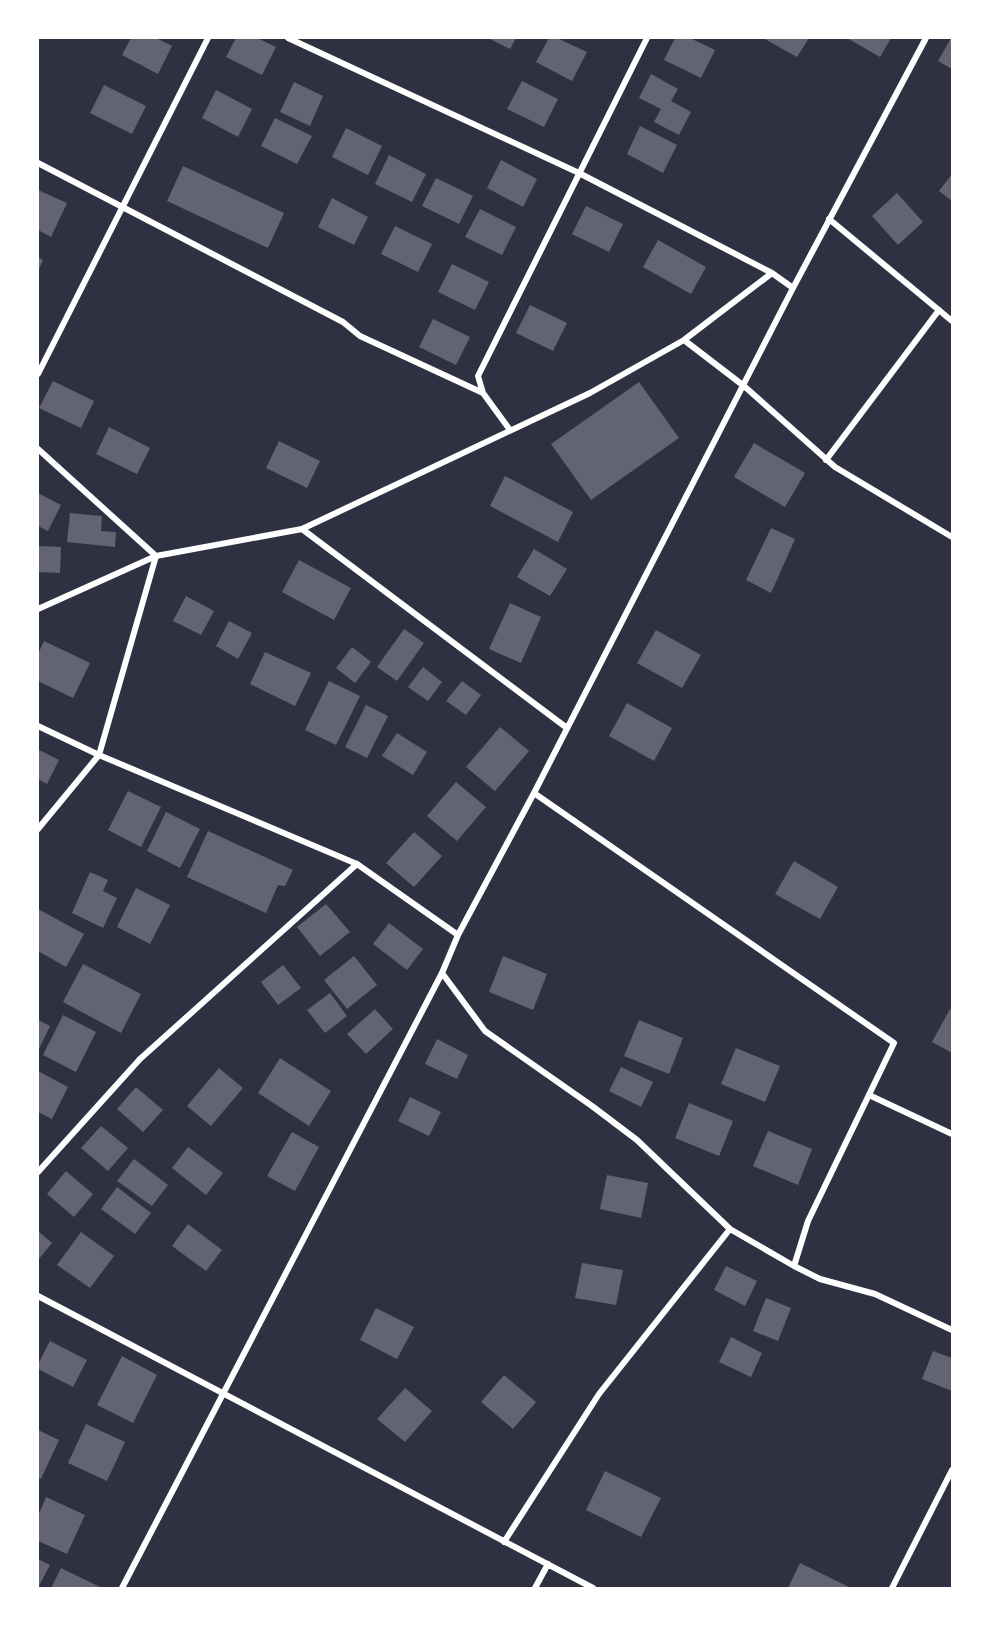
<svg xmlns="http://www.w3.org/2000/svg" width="990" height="1626" font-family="'Source Sans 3',sans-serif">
<rect width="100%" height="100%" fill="#2d3142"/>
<path fill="#626471" d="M 131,38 L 156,38 L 172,46 L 158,74 L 122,55 Z
M 236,38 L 257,38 L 276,47 L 262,75 L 226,57 Z
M 488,38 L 516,38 L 510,49 Z
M 549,38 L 557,38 L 587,52 L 572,81 L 536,62 Z
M 675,38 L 690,38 L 715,50 L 701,78 L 664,60 Z
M 763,38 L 809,38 L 797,57 Z
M 847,38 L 891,38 L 880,57 Z
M 951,38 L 952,38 L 952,69 L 938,61 Z
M 651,74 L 678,89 L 671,101 L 691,112 L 679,135 L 654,122 L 661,109 L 639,98 Z
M 522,81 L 558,99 L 544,127 L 507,109 Z
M 294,82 L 323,96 L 310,126 L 280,112 Z
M 104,85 L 146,106 L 132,134 L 90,113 Z
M 216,90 L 252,109 L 238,137 L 202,118 Z
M 275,118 L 312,136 L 297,164 L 261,146 Z
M 640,126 L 677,145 L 663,173 L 627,154 Z
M 346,128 L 382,146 L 368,175 L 332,157 Z
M 389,155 L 426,174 L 412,202 L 375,184 Z
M 501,160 L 537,179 L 523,207 L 487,188 Z
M 183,166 L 284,213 L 268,248 L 167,201 Z
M 952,174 L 952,201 L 939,191 Z
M 436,178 L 473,196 L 459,224 L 422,206 Z
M 38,190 L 67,203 L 51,237 L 38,230 Z
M 897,193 L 923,222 L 898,245 L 872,216 Z
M 332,198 L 368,217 L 354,245 L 318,227 Z
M 586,206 L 623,224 L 609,252 L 572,234 Z
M 480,209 L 516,227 L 502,255 L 465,237 Z
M 395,226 L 432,244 L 418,272 L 381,254 Z
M 658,240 L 706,267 L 691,294 L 643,267 Z
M 38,257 L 43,260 L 38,272 Z
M 452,264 L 489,282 L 475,310 L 438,292 Z
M 530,305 L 567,323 L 553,351 L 516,333 Z
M 433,319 L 470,337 L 456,365 L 419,347 Z
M 53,381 L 94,401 L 81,428 L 39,408 Z
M 639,382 L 679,438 L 591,500 L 551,444 Z
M 109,427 L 150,448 L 137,474 L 96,454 Z
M 279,441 L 320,461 L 307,488 L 266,468 Z
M 754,443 L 805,473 L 785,507 L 734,477 Z
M 505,476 L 573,512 L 558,542 L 490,506 Z
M 38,493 L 61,505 L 48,531 L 38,526 Z
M 70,513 L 102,516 L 101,531 L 116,532 L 115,547 L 67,542 Z
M 771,528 L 795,539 L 771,593 L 746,580 Z
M 38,546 L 61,547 L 60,573 L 38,572 Z
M 534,549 L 567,569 L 550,596 L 517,577 Z
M 299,560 L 351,588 L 334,620 L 282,592 Z
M 186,596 L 214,611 L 201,635 L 173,621 Z
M 510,603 L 541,617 L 521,663 L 489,649 Z
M 229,621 L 252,633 L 238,659 L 216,646 Z
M 404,629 L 424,643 L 397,681 L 377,667 Z
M 656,630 L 701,655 L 682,688 L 637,663 Z
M 44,641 L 90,663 L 73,698 L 38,681 L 38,654 Z
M 352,647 L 371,662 L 355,683 L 336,668 Z
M 265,652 L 311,673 L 295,706 L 250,684 Z
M 423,667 L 442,682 L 428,701 L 408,687 Z
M 329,681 L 360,696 L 336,745 L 305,730 Z
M 462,681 L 481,695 L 466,715 L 446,701 Z
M 627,703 L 672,728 L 654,761 L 609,736 Z
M 366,705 L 388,716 L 367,758 L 345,747 Z
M 500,727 L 529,751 L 495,791 L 466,767 Z
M 397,733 L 427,752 L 413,775 L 382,756 Z
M 39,750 L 59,760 L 47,784 L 38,779 L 38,754 Z
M 456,782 L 486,807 L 457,841 L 427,816 Z
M 128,791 L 161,807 L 141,847 L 108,830 Z
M 166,812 L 200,829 L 180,868 L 147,851 Z
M 208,831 L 293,870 L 285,886 L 278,885 L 266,913 L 187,877 Z
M 414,832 L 442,856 L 414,887 L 386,863 Z
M 794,861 L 838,887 L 820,919 L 775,894 Z
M 90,872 L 108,880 L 103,891 L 117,898 L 103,928 L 72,913 Z
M 136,888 L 170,905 L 150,944 L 117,927 Z
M 326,904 L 350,932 L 320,956 L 297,927 Z
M 38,909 L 84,934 L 66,967 L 38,951 Z
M 389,923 L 423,949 L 407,970 L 373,944 Z
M 354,956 L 377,985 L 347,1009 L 324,980 Z
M 503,956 L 547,974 L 533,1010 L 489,992 Z
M 83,964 L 141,994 L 121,1033 L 63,1002 Z
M 283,965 L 301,988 L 278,1005 L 261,982 Z
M 330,993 L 347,1016 L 325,1033 L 307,1010 Z
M 375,1009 L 393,1029 L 366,1054 L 347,1034 Z
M 950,1009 L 952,1010 L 952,1053 L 932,1042 Z
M 63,1015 L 96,1032 L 76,1072 L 43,1055 Z
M 38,1020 L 50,1026 L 38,1051 Z
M 639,1020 L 683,1038 L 669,1074 L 624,1056 Z
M 437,1039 L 468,1055 L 457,1079 L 425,1064 Z
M 736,1048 L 780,1066 L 765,1102 L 721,1084 Z
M 280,1058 L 331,1091 L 309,1126 L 258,1093 Z
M 621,1067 L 653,1082 L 641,1107 L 609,1091 Z
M 219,1068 L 243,1088 L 211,1126 L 187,1106 Z
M 38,1071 L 68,1087 L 52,1119 L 38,1112 Z
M 136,1087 L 163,1110 L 143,1132 L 117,1109 Z
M 410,1097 L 441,1112 L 429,1136 L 398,1121 Z
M 689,1103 L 733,1121 L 719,1156 L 675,1138 Z
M 101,1126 L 128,1148 L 108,1171 L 81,1148 Z
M 768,1131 L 812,1149 L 798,1185 L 753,1166 Z
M 292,1132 L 319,1147 L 295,1191 L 267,1176 Z
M 188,1147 L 223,1173 L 206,1195 L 172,1168 Z
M 134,1159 L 168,1185 L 152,1206 L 117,1181 Z
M 66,1171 L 93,1194 L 74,1217 L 47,1194 Z
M 607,1175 L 648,1183 L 641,1218 L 600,1209 Z
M 117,1187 L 151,1213 L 135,1234 L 101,1209 Z
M 188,1224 L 222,1250 L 206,1271 L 172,1246 Z
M 38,1231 L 52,1243 L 38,1260 Z
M 81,1232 L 114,1256 L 90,1288 L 57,1265 Z
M 582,1263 L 623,1270 L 616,1305 L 575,1298 Z
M 726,1266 L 757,1281 L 745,1306 L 714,1290 Z
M 766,1298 L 791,1308 L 778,1341 L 753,1331 Z
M 376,1308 L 414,1327 L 397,1359 L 360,1340 Z
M 731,1337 L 762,1353 L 751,1377 L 719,1362 Z
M 50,1341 L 87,1360 L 73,1387 L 38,1369 L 38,1364 Z
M 933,1351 L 952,1358 L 952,1391 L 922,1379 Z
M 122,1356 L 157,1375 L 133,1423 L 97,1405 Z
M 504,1375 L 536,1402 L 513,1429 L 481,1402 Z
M 405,1388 L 432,1411 L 405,1442 L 377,1419 Z
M 86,1424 L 125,1442 L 107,1481 L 68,1463 Z
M 38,1430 L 59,1440 L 41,1479 L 38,1478 Z
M 605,1471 L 661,1498 L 641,1537 L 586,1510 Z
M 46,1497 L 85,1515 L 67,1554 L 38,1541 L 38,1516 Z
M 38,1559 L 50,1565 L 38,1588 Z
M 800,1563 L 851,1588 L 788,1588 Z
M 61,1568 L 102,1588 L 51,1588 Z"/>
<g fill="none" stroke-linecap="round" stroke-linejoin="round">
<path stroke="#fff" stroke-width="6" d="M 288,38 L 579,173 L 772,273
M 38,163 L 343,322 L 360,336 L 483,393
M 829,219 L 952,321
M 684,340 L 744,386 L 835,467 L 952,537
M 38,374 L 208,38
M 510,430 L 483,393 L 478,376 L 647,38
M 38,449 L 156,556 L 99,755 L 38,829
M 826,460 L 939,310
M 302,529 L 567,728
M 38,609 L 156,556 L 302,529 L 590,393 L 684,340 L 772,273 L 793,288
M 38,726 L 99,755 L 357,864 L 458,935
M 534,793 L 894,1043 L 808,1221 L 794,1266
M 442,973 L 485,1031 L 592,1106 L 637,1140 L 730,1229 L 794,1266 L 820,1279 L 875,1294 L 952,1330
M 869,1095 L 952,1134
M 38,1172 L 140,1059 L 357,864
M 38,1296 L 593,1588
M 504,1542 L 599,1394 L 730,1229
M 122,1588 L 442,973 L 458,935 L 534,793 L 793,288 L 926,38
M 535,1588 L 548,1564
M 892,1588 L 952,1470"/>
</g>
<rect width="990" height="1626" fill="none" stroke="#ffffff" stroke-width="78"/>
</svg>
